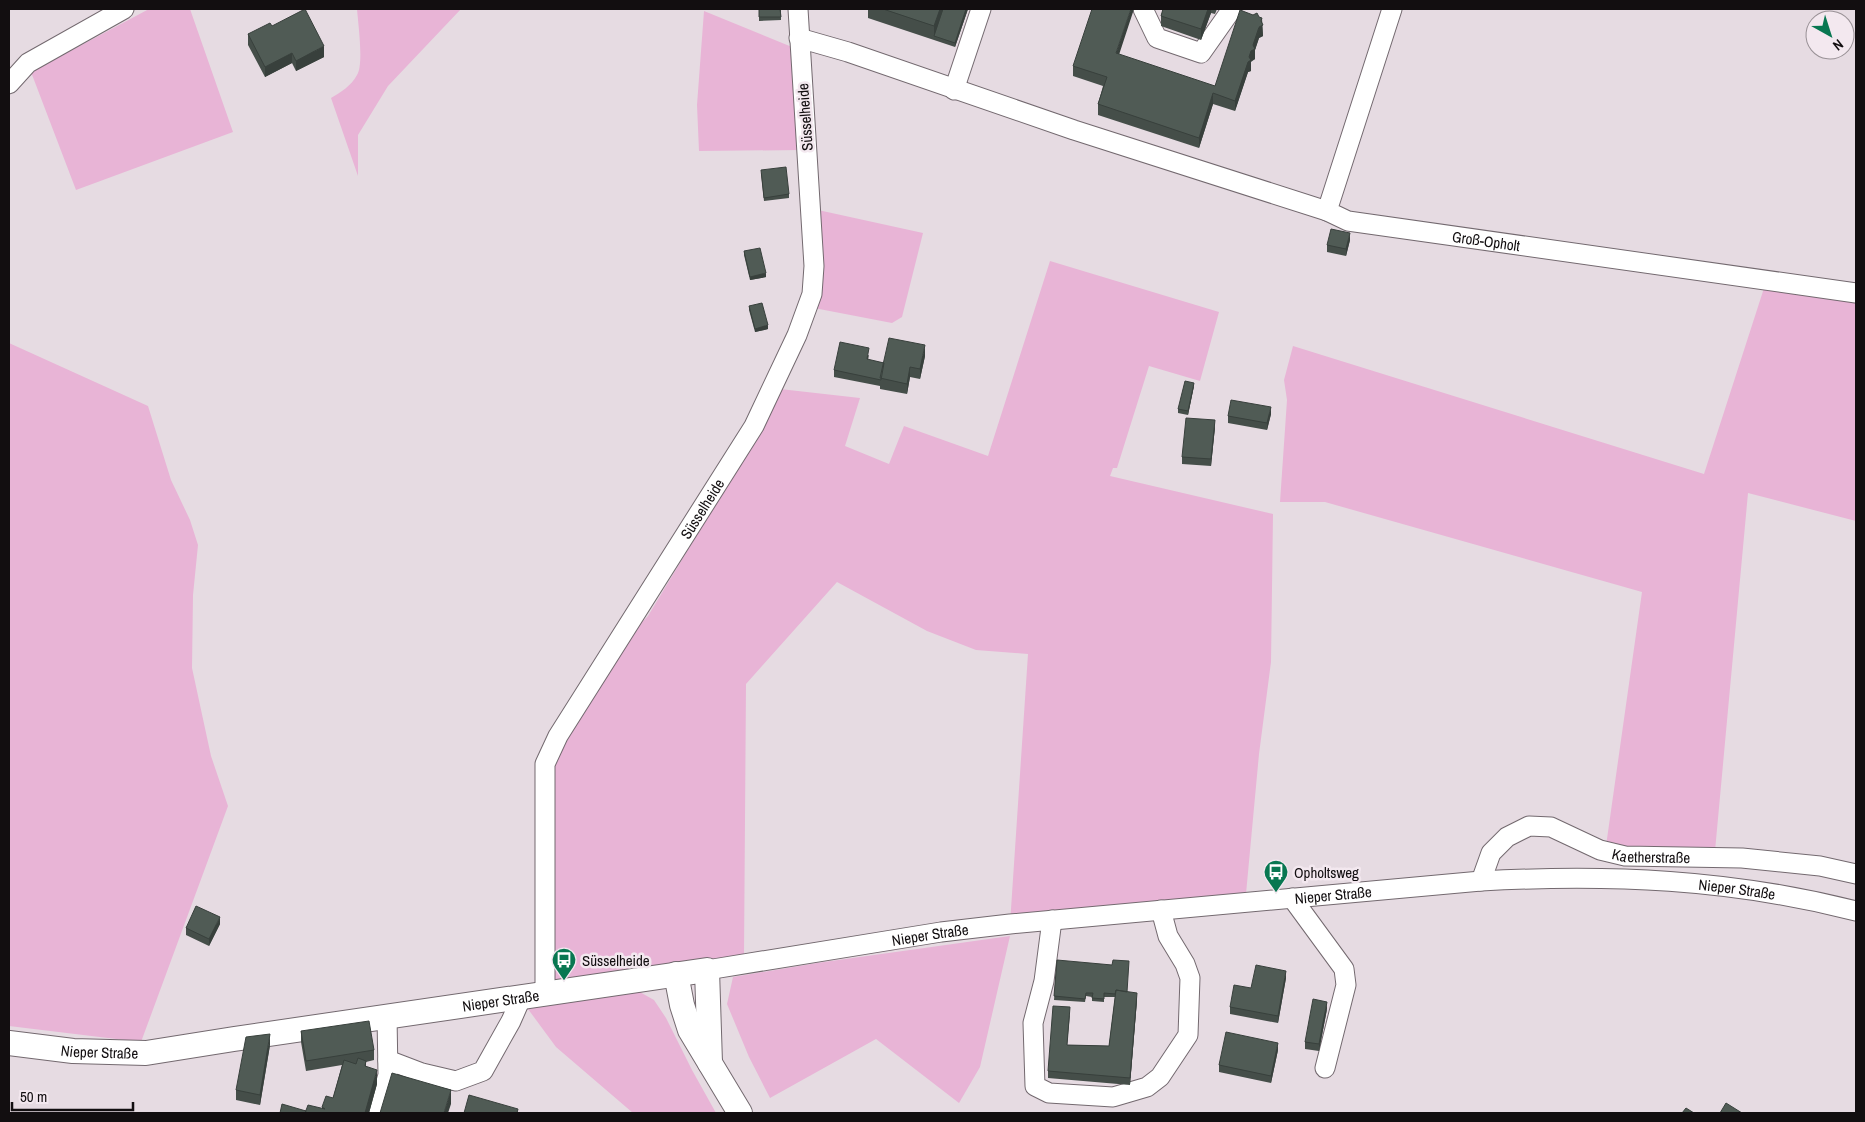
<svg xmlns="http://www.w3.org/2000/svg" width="1865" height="1122" font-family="'Archivo Narrow',sans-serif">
<rect width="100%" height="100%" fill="#e6dbe2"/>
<path fill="#e8b4d6" d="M 149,9 L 190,9 L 233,132 L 76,190 L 31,72 Z
M 357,9 L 461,9 L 388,86 L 358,135 L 358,176 L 331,98 C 341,92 351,86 357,75 C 364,65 358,22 357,9 Z
M 704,11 L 792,47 L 801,150 L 699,151 L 697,105 Z
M 818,210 L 923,233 L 902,317 L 892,323 L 814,308 Z
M 1050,261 L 1219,312 L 1200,381 L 1149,366 L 1117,468 L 1113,468 L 1110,476 L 1273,514 L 1271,662 L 1259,754 L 1246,894 L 1010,924 L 1028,654 L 976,650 L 927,631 L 837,582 L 746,684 L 744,956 L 680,963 L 554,982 L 550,775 L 564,740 L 641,623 L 648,616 L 763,425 L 780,389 L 860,398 L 845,446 L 889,464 L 904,426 L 988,456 Z
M 1765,285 L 1856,299 L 1856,521 L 1748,493 L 1715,851 L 1606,846 L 1642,592 L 1325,502 L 1280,502 L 1287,400 L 1284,380 L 1293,346 L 1704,474 Z
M 9,343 L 148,406 L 171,480 L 190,520 L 198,545 L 193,595 L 192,668 L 211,756 L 228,806 L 141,1042 L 9,1026 Z
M 1010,936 L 980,1067 L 959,1103 L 876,1039 L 770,1098 L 749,1057 L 727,1004 L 733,977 L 817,963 Z
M 638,991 L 654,1000 L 666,1018 L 692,1070 L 716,1113 L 633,1113 L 556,1047 L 528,1009 Z"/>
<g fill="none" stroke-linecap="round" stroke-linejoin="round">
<defs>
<g id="minor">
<path d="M 1143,9 L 1157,38 L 1201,53 L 1232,9"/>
<path id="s1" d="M 1392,9 L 1327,211 L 1348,221 L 1856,293"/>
<path d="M 799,38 L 848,52 L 1074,130 L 1327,211"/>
<path d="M 9,84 L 28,63 L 124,9"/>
<path d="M 954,90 L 981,9"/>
<path id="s2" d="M 1481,881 L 1491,853 L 1507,837 L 1529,826 L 1551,827 L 1600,850 L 1625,856 L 1742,858 L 1820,866 L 1856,874"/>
<path d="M 1292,898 L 1344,969 L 1346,985 L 1325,1068"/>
<path d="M 1052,920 L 1044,981 L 1033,1023 L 1035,1086 L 1049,1093 L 1113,1097 L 1147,1087 L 1160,1077 L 1188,1035 L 1190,978 L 1185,964 L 1168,936 L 1161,910"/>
<path id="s3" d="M 707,970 L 941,932 L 1010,924 L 1481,881 C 1610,874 1730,879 1856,911"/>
<path id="s4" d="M 545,993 L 545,764 L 558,736 L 754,426 L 797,335 L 812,294 L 814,266 L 798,9"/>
<path d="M 388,1060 L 422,1073 L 456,1081 L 483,1071 L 511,1021 L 522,996"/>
<path d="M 377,1113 L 388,1075 L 387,1016"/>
</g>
<g id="major">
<path d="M 676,974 L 682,1005 L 690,1030 L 740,1113"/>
<path id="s5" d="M 9,1043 L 73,1051 L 146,1053 L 234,1039 L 707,970 L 710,1063"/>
</g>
</defs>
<use href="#minor" stroke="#73696f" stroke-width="21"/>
<use href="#major" stroke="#73696f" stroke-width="26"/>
<use href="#minor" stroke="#fff" stroke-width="19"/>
<use href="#major" stroke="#fff" stroke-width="24"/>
</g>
<path fill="#454e49" d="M 759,9 L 781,9 L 781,20 L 759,21 Z
M 868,9 L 968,9 L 955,47 L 868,18 Z
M 1163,9 L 1217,9 L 1215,14 L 1211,13 L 1201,40 L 1161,26 L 1161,16 Z
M 1262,24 L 1263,36 L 1259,38 L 1255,50 L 1255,59 L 1251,62 L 1251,71 L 1248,72 L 1235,111 L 1213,104 L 1199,148 L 1098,115 L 1098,104 L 1103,86 L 1073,76 L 1073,66 L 1215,86 Z
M 272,26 L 324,57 L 296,71 L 292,63 L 265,77 L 248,45 L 248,34 Z
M 761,173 L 789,194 L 789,198 L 764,201 Z
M 1350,240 L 1346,256 L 1327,252 L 1327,245 Z
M 744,251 L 766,277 L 750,280 L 744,255 Z
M 749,306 L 768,329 L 755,332 L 749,310 Z
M 869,355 L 868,360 L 884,363 L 925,356 L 920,379 L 910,377 L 907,394 L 880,389 L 880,386 L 834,377 L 834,370 Z
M 1194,386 L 1188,415 L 1178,413 L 1178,409 Z
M 1271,414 L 1267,430 L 1228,423 L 1228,416 Z
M 1215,427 L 1211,466 L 1182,464 L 1182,457 Z
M 220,924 L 209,946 L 186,935 L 186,928 Z
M 1057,960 L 1127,992 L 1137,1000 L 1130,1085 L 1048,1078 L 1048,1071 L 1070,1014 L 1067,1045 L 1109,1046 L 1115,997 L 1104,997 L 1104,1002 L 1092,1001 L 1092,997 L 1086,996 L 1085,1002 L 1054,1000 Z
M 1286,978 L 1278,1023 L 1230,1014 L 1230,1007 L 1251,988 Z
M 1327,1009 L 1319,1051 L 1305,1049 L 1305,1042 Z
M 301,1031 L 374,1050 L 374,1060 L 366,1062 L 366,1067 L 377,1084 L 369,1113 L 280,1113 L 322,1109 L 322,1107 L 333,1098 L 342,1065 L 306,1071 L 301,1042 Z
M 270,1045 L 260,1105 L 236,1100 L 236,1090 Z
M 1278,1050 L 1271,1083 L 1219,1072 L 1219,1065 Z"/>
<path fill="#38403c" d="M 940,9 L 944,9 L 934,36 L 934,26 Z
M 966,9 L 968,9 L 955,47 L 955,43 Z
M 1131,9 L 1134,9 L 1116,64 L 1116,53 Z
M 1208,9 L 1211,9 L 1211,13 L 1201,40 L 1201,29 Z
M 1262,18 L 1263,36 L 1259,38 L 1255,50 L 1255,59 L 1251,61 L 1251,71 L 1248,72 L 1235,111 L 1235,101 Z
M 324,46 L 324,57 L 296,71 L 296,61 Z
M 292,53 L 292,63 L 265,77 L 265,67 Z
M 1213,93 L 1213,104 L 1199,148 L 1199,138 Z
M 1350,233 L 1350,240 L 1346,256 L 1346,249 Z
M 766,273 L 766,277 L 750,280 L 750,277 Z
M 768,325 L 768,329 L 755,332 L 755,329 Z
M 925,345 L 925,356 L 920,379 L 920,369 Z
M 910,367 L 910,377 L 907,394 L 907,384 Z
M 1194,383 L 1194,386 L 1188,415 L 1188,411 Z
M 1271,407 L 1271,414 L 1267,430 L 1267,423 Z
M 1215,420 L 1215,427 L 1211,466 L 1211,459 Z
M 220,917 L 220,924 L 209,946 L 209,939 Z
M 1286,971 L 1286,978 L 1278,1023 L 1278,1016 Z
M 1137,993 L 1137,1000 L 1130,1085 L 1130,1078 Z
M 1327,1002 L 1327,1009 L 1319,1051 L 1319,1044 Z
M 270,1034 L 270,1045 L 260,1105 L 260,1095 Z
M 1278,1043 L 1278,1050 L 1271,1083 L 1271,1076 Z
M 377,1070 L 377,1084 L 369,1113 L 365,1113 Z
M 451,1090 L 451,1104 L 448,1113 L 444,1113 Z"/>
<path fill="#505b55" stroke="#38403c" d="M 305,9 L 324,46 L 296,61 L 292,53 L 265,67 L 248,34 L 270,23 L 272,26 Z
M 759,9 L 780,9 L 781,17 L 759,17 Z
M 883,9 L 940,9 L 934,26 Z
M 943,9 L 966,9 L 955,43 L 934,36 Z
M 1092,9 L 1131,9 L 1116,53 L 1215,86 L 1240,10 L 1253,15 L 1257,13 L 1259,17 L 1262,18 L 1261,21 L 1263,25 L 1259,27 L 1253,45 L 1255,49 L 1251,51 L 1249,57 L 1251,60 L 1248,62 L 1235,101 L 1213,93 L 1199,138 L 1098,104 L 1107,77 L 1073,66 Z
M 1163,9 L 1208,9 L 1201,29 L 1161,16 Z
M 786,167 L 789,194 L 764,198 L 761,170 Z
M 1331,229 L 1350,233 L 1346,249 L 1327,245 Z
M 760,248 L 766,273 L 750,277 L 744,251 Z
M 762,303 L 768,325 L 755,329 L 749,306 Z
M 889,338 L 925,345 L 920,369 L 910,367 L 907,384 L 880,378 Z
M 840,342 L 869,348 L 867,359 L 884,363 L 881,380 L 834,370 Z
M 1185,381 L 1194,383 L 1188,411 L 1178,409 Z
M 1231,400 L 1271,407 L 1267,423 L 1228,416 Z
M 1186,418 L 1215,420 L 1211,459 L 1182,457 Z
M 196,906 L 220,917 L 209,939 L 186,928 Z
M 1057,960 L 1112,965 L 1113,960 L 1129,961 L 1127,992 L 1116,990 L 1115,994 L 1104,993 L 1104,999 L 1092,998 L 1093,993 L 1086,993 L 1085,999 L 1054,996 Z
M 1256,965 L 1286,971 L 1278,1016 L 1230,1007 L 1234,985 L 1251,988 Z
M 1116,990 L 1137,993 L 1130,1078 L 1048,1071 L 1053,1006 L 1070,1007 L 1067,1045 L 1109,1046 Z
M 1313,999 L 1327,1002 L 1319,1044 L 1305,1042 Z
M 369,1021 L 374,1050 L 306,1061 L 301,1031 Z
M 1226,1032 L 1278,1043 L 1271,1076 L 1219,1065 Z
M 270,1034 L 260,1095 L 236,1090 L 246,1037 Z
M 358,1058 L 366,1061 L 365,1066 L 377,1070 L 365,1113 L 305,1113 L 308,1105 L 325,1109 L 322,1107 L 326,1096 L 333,1098 L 344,1060 L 356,1064 Z
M 392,1073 L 451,1090 L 444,1113 L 380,1113 Z
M 469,1095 L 518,1109 L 517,1113 L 464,1113 Z
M 1726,1103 L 1742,1113 L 1720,1113 Z
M 282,1104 L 306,1111 L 305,1113 L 280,1113 Z
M 1686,1108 L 1694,1113 L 1682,1113 Z"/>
<defs>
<symbol id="bus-pin" viewBox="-11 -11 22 30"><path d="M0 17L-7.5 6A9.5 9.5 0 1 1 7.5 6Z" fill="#087751" stroke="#f3e8ef"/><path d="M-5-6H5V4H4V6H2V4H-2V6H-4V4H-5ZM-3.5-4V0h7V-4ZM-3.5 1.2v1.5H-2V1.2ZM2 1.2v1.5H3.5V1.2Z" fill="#fff"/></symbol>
</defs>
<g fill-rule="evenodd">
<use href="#bus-pin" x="1262" y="858" width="28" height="38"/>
<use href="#bus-pin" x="550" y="946" width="28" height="38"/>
</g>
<g text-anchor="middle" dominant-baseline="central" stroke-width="5" stroke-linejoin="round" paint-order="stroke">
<g font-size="15" fill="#120e10" stroke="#f3e8ef">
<text transform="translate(805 117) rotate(-94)">Süsselheide</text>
<text stroke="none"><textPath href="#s1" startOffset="375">Groß-Opholt</textPath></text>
<text stroke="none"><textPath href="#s4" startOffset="529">Süsselheide</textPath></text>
<text stroke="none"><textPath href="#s2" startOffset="205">Kaetherstraße</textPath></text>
<text stroke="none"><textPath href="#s3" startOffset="1036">Nieper Straße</textPath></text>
<text stroke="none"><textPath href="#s3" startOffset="631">Nieper Straße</textPath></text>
<text stroke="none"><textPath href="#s3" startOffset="226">Nieper Straße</textPath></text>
<text stroke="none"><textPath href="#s5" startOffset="496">Nieper Straße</textPath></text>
<text stroke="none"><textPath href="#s5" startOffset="91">Nieper Straße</textPath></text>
</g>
<g font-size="15" fill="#120e10" stroke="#f3e8ef" text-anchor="start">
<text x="1294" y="872">Opholtsweg</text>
<text x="582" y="960">Süsselheide</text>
</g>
</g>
<rect width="1865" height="1122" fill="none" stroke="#120e10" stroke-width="20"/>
<g transform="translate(1830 35) rotate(141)"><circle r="24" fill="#f3e8ef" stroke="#999196"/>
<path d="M0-4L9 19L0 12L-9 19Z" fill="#087751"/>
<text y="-8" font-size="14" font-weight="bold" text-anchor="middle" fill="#120e10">N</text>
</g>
<path d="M12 1102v8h121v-8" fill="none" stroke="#120e10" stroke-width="2.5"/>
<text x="20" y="1102" font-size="15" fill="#120e10" stroke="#f3e8ef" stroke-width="4" paint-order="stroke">50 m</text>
</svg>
